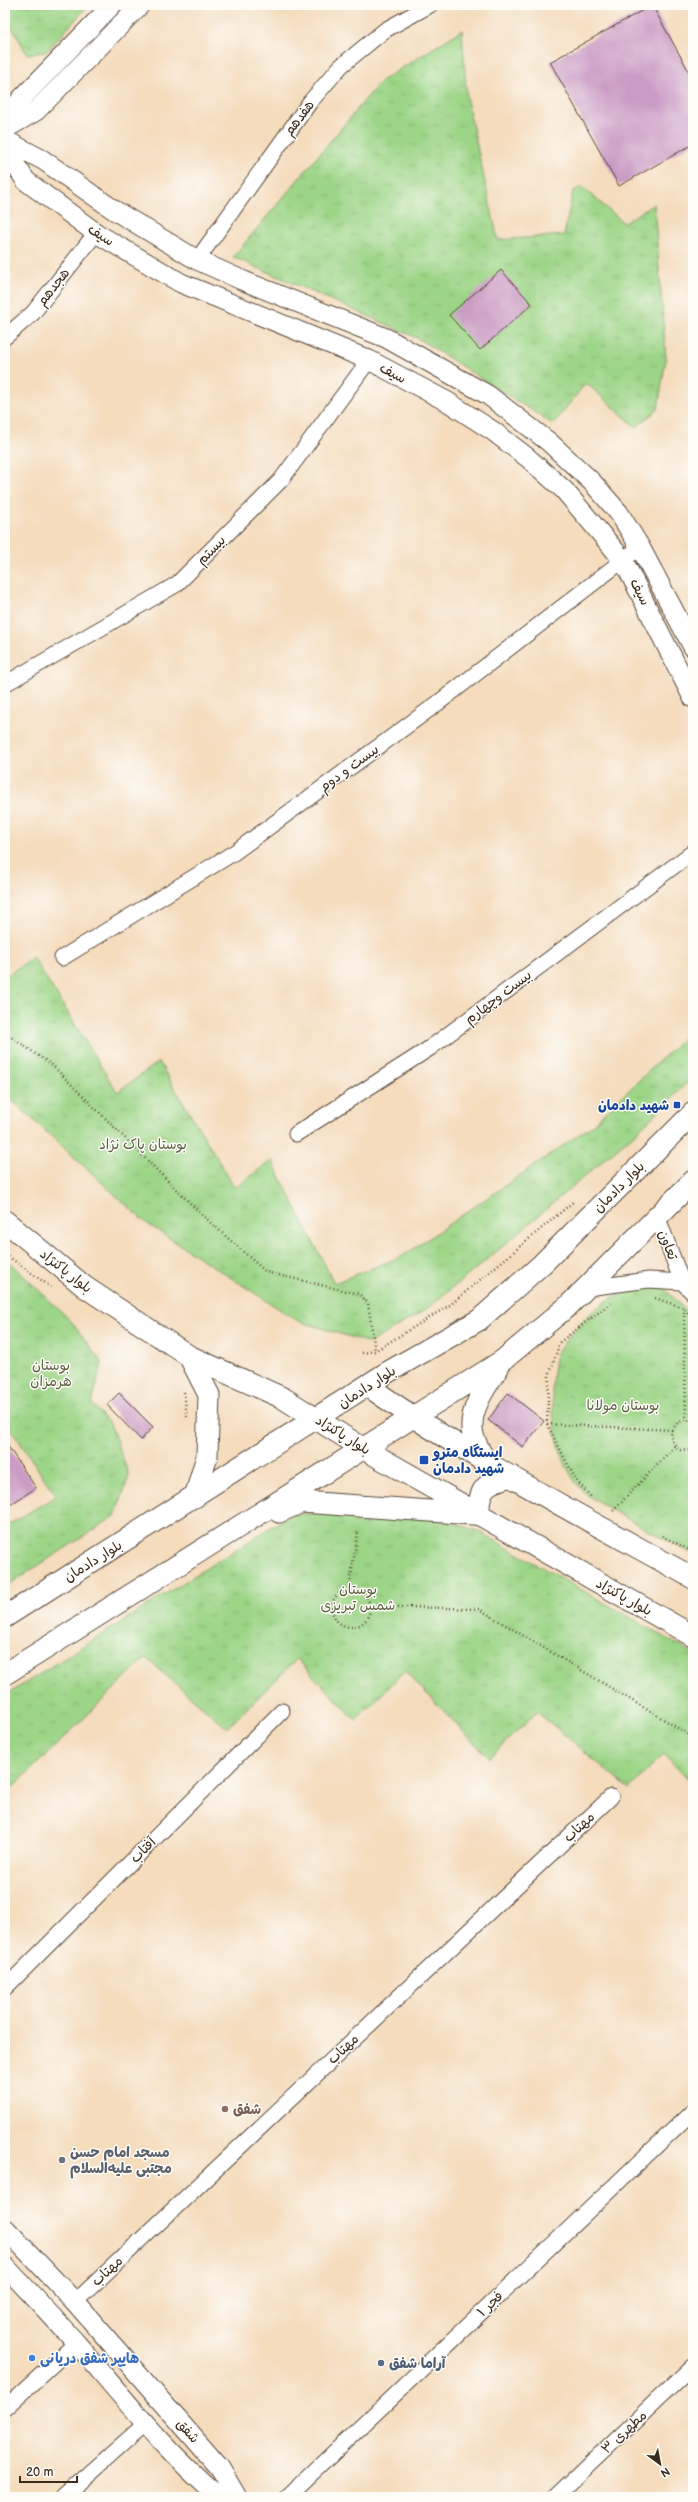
<svg xmlns="http://www.w3.org/2000/svg" width="698" height="2502" font-family="'Balsamiq Sans','Playpen Sans Arabic',sans-serif">
<defs>
<pattern id="park-tufts" width="24" height="20" patternUnits="userSpaceOnUse"><rect width="24" height="20" fill="#9dd587"/><path d="M3 7l-1-3M5 7V3M7 7l1-3M15 17l-1-3M17 17v-4M19 17l1-3" fill="none" stroke="#88b774"/></pattern>
</defs>
<rect width="100%" height="100%" fill="#fdfcf7"/>
<filter id="ink" filterUnits="userSpaceOnUse"><feTurbulence type="fractalNoise" baseFrequency=".025" numOctaves="2"/><feDisplacementMap in="SourceGraphic" scale="8" xChannelSelector="R" yChannelSelector="G"/><feConvolveMatrix kernelMatrix="1 2 1 2 8 2 1 2 1" color-interpolation-filters="sRGB"/></filter>
<filter id="wash" filterUnits="userSpaceOnUse"><feTurbulence type="fractalNoise" baseFrequency=".012" numOctaves="4" result="noise"/><feDisplacementMap in="SourceGraphic" scale="16" xChannelSelector="R" yChannelSelector="G"/><feGaussianBlur stdDeviation="0.9" result="paint"/><feColorMatrix in="noise" values="0 0 0 0 0 0 0 0 0 0 0 0 0 0 0 0 0 1.4 0 .05"/><feComposite in="paint" operator="in"/></filter>
<g filter="url(#wash)">
<rect width="100%" height="100%" fill="#f4dcbd"/>
<path fill="url(#park-tufts)" stroke="#6c8052" d="M 5,5 L 89,5 L 46,52 L 27,54 L 5,15 Z
M 462,30 L 467,101 L 498,240 L 564,235 L 573,191 L 582,187 L 624,223 L 654,204 L 666,358 L 658,409 L 636,427 L 586,383 L 553,424 L 417,338 L 233,257 L 381,81 Z
M 33,957 L 117,1092 L 159,1062 L 235,1188 L 272,1160 L 334,1283 L 403,1256 L 590,1127 L 693,1029 L 693,1077 L 641,1128 L 483,1263 L 425,1310 L 370,1343 L 298,1321 L 146,1223 L 5,1094 L 5,977 Z
M 5,1258 L 71,1321 L 102,1363 L 92,1404 L 111,1426 L 129,1476 L 115,1516 L 5,1587 L 5,1527 L 56,1496 L 5,1420 Z
M 640,1286 L 664,1288 L 693,1318 L 693,1554 C 665,1539 637,1525 610,1509 C 603,1504 594,1500 587,1495 C 554,1467 546,1395 556,1355 C 557,1350 563,1345 566,1340 C 585,1316 610,1293 640,1286 Z
M 330,1511 L 446,1520 L 478,1531 L 693,1653 L 693,1785 L 664,1754 L 629,1789 L 537,1712 L 489,1758 L 405,1671 L 356,1720 L 297,1659 L 227,1728 L 146,1658 L 5,1795 L 5,1696 L 290,1515 Z"/>
<g id="blocks">
<path fill="#ca9bc4" d="M 652,5 L 693,79 L 693,144 L 619,186 L 550,62 Z
M 501,270 L 532,304 L 480,350 L 449,315 Z
M 119,1393 L 153,1427 L 141,1440 L 107,1405 Z
M 508,1393 L 544,1421 L 523,1447 L 488,1420 Z
M 5,1442 L 36,1488 L 5,1508 Z"/>
</g>
</g>
<g filter="url(#ink)">
<use href="#blocks" fill-opacity="0" stroke="#574536" stroke-width="1"/>
<g fill="none" stroke-linecap="round" stroke-linejoin="round">
<defs>
<path id="minor" d="M 197,260 L 310,102 L 341,66 L 385,30 L 430,5
M 5,337 L 33,313 L 96,233
M 5,684 L 177,584 L 281,480 L 369,360
M 62,958 L 235,852 L 438,703 L 640,547
M 296,1134 L 430,1048 L 693,852
M 657,1216 L 682,1282 L 693,1293
M 587,1288 L 649,1280 L 682,1282
M 5,1988 L 282,1711
M 75,2302 L 611,1797
M 5,2408 L 76,2343
M 63,2497 L 145,2424
M 287,2497 L 693,2111
M 555,2497 L 693,2366"/>
<path id="tertiary" d="M 5,122 L 21,99 L 112,5
M 5,129 L 36,111 L 140,5
M 5,140 L 43,160 L 114,210 L 197,260 L 244,281 L 386,338 L 488,395 L 549,442 L 592,482 L 619,513 L 640,547 L 693,647
M 5,149 L 26,181 L 96,233 L 181,283 L 369,360 L 448,402 L 493,431 L 528,458 L 564,490 L 623,560 L 693,698
M 5,2228 L 75,2302 L 220,2468 L 237,2497
M 5,2266 C 29,2292 54,2318 78,2345 C 123,2397 166,2452 219,2497"/>
<path id="secondary" d="M 5,1221 L 85,1287 L 189,1356 L 283,1398 L 364,1449 L 693,1636
M 189,1356 L 209,1395 L 207,1456 L 195,1497
M 368,1386 C 471,1459 583,1517 693,1578
M 485,1461 C 481,1453 475,1443 473,1435 C 467,1412 486,1386 498,1368
M 279,1512 L 302,1502 L 473,1514
M 479,1515 C 478,1487 486,1483 511,1476
M 5,1617 L 388,1372 L 479,1320 L 542,1264 L 693,1113
M 5,1674 L 502,1361 L 568,1306 L 693,1181"/>
</defs>
<use href="#minor" stroke="#574536" stroke-width="17"/>
<use href="#tertiary" stroke="#574536" stroke-width="21"/>
<use href="#secondary" stroke="#574536" stroke-width="23"/>
<path stroke="#574536" stroke-width="2.5" stroke-dasharray="1 3" stroke-linecap="butt" d="M 5,1033 L 52,1065 L 202,1215 L 266,1272 L 359,1294 L 368,1303 L 375,1351
M 5,1254 L 51,1287
M 655,1298 L 684,1308 L 693,1318
M 611,1303 L 560,1342 L 549,1376 L 547,1424 L 672,1430
M 684,1308 L 686,1420
M 362,1353 L 375,1351 L 450,1305 L 573,1202
M 184,1392 L 187,1417
M 693,1421 C 682,1418 674,1423 671,1435 L 673,1443 L 679,1450 L 693,1451
M 547,1424 L 576,1480 L 591,1497
M 613,1511 L 675,1446
M 662,1536 L 693,1552
M 349,1589 L 358,1532
M332 1608a19 19 0 1 1 38 0a19 19 0 1 1-38 0Z
M 370,1606 L 479,1609 L 693,1737"/>
<use href="#minor" stroke="#fff" stroke-width="15"/>
<use href="#tertiary" stroke="#fff" stroke-width="19"/>
<use href="#secondary" stroke="#fff" stroke-width="21"/>
</g>
</g>
<g fill="#1a4fb4" stroke="#fdfcf7" stroke-width="1.5">
<rect x="673" y="1101" width="8" height="8" rx="2"/>
<rect x="419" y="1455" width="10" height="10" rx="2"/>
</g>
<circle fill="#8d6e63" stroke="#fdfcf7" stroke-width="1.5" cx="225" cy="2109" r="4"/>
<circle fill="#6b7280" stroke="#fdfcf7" stroke-width="1.5" cx="62" cy="2160" r="4"/>
<circle fill="#3f7fe0" stroke="#fdfcf7" stroke-width="1.5" cx="32" cy="2358" r="4"/>
<circle fill="#5c6f8a" stroke="#fdfcf7" stroke-width="1.5" cx="381" cy="2363" r="4"/>
<g text-anchor="middle" dominant-baseline="central" stroke-width="3" stroke-linejoin="round" paint-order="stroke">
<g font-size="14" fill="#3b2a1e" stroke="#fdfcf7">
<text transform="translate(299 118) rotate(-53)">هفدهم</text>
<text transform="translate(101 235) rotate(33)">سیف</text>
<text transform="translate(53 287) rotate(-52)">هجدهم</text>
<text transform="translate(393 373) rotate(28)">سیف</text>
<text transform="translate(211 550) rotate(-45)">بیستم</text>
<text transform="translate(640 592) rotate(63)">سیف</text>
<text transform="translate(349 768) rotate(-36)">بیست و دوم</text>
<text transform="translate(498 997) rotate(-37)">بیست وچهارم</text>
<text transform="translate(619 1187) rotate(-45)">بلوار دادمان</text>
<text transform="translate(668 1245) rotate(69)">تعاون</text>
<text transform="translate(66 1271) rotate(38)">بلوار پاکنژاد</text>
<text transform="translate(367 1387) rotate(-33)">بلوار دادمان</text>
<text transform="translate(343 1435) rotate(32)">بلوار پاکنژاد</text>
<text transform="translate(93 1561) rotate(-32)">بلوار دادمان</text>
<text transform="translate(624 1597) rotate(29)">بلوار پاکنژاد</text>
<text transform="translate(579 1827) rotate(-43)">مهتاب</text>
<text transform="translate(143 1850) rotate(-45)">آفتاب</text>
<text transform="translate(343 2049) rotate(-43)">مهتاب</text>
<text transform="translate(107 2271) rotate(-43)">مهتاب</text>
<text transform="translate(490 2304) rotate(-44)">فجر ۱</text>
<text transform="translate(188 2431) rotate(49)">شفق</text>
<text transform="translate(624 2432) rotate(-43)">مطهری ۳</text>
</g>
<g font-size="14" font-weight="bold" fill="#164399" stroke="#fdfcf7" text-anchor="end">
<text x="669" y="1105">شهید دادمان</text>
<text x="433" y="1452" text-anchor="start">ایستگاه مترو<tspan x="433" dy="16">شهید دادمان</tspan></text>
</g>
<g font-size="14" fill="#585d3e" stroke="#fdfcf7">
<text x="143" y="1144">بوستان پاک نژاد</text>
<text x="51" y="1365">بوستان<tspan x="51" dy="16">هرمزان</tspan></text>
<text x="623" y="1405">بوستان مولانا</text>
<text x="358" y="1589">بوستان<tspan x="358" dy="16">شمس تبریزی</tspan></text>
</g>
<g font-size="14" font-weight="bold" fill="#785e54" stroke="#fdfcf7" text-anchor="start">
<text x="233" y="2109">شفق</text>
</g>
<g font-size="14" font-weight="bold" fill="#5b616d" stroke="#fdfcf7" text-anchor="start">
<text x="70" y="2152">مسجد امام حسن<tspan x="70" dy="16">مجتبی علیه‌السلام</tspan></text>
</g>
<g font-size="14" font-weight="bold" fill="#366cbe" stroke="#fdfcf7" text-anchor="start">
<text x="40" y="2358">هایپر شفق دریانی</text>
</g>
<g font-size="14" font-weight="bold" fill="#4e5e75" stroke="#fdfcf7" text-anchor="start">
<text x="389" y="2363">آراما شفق</text>
</g>
</g>
<rect width="698" height="2502" fill="none" stroke="#fdfcf7" stroke-width="20"/>
<g transform="translate(660 2464) rotate(148)" stroke="#fdfcf7" stroke-width="3" paint-order="stroke">
<path d="M0-3L7 15L0 10L-7 15Z" fill="#3b2a1e"/>
<text y="-6" font-size="11" font-weight="bold" text-anchor="middle" fill="#3b2a1e">N</text>
</g>
<path d="M20 2476v6h57v-6" fill="none" stroke="#3b2a1e" stroke-width="2"/>
<text x="26" y="2476" font-size="12" fill="#3b2a1e" stroke="#fdfcf7" stroke-width="3" paint-order="stroke">20 m</text>
</svg>
